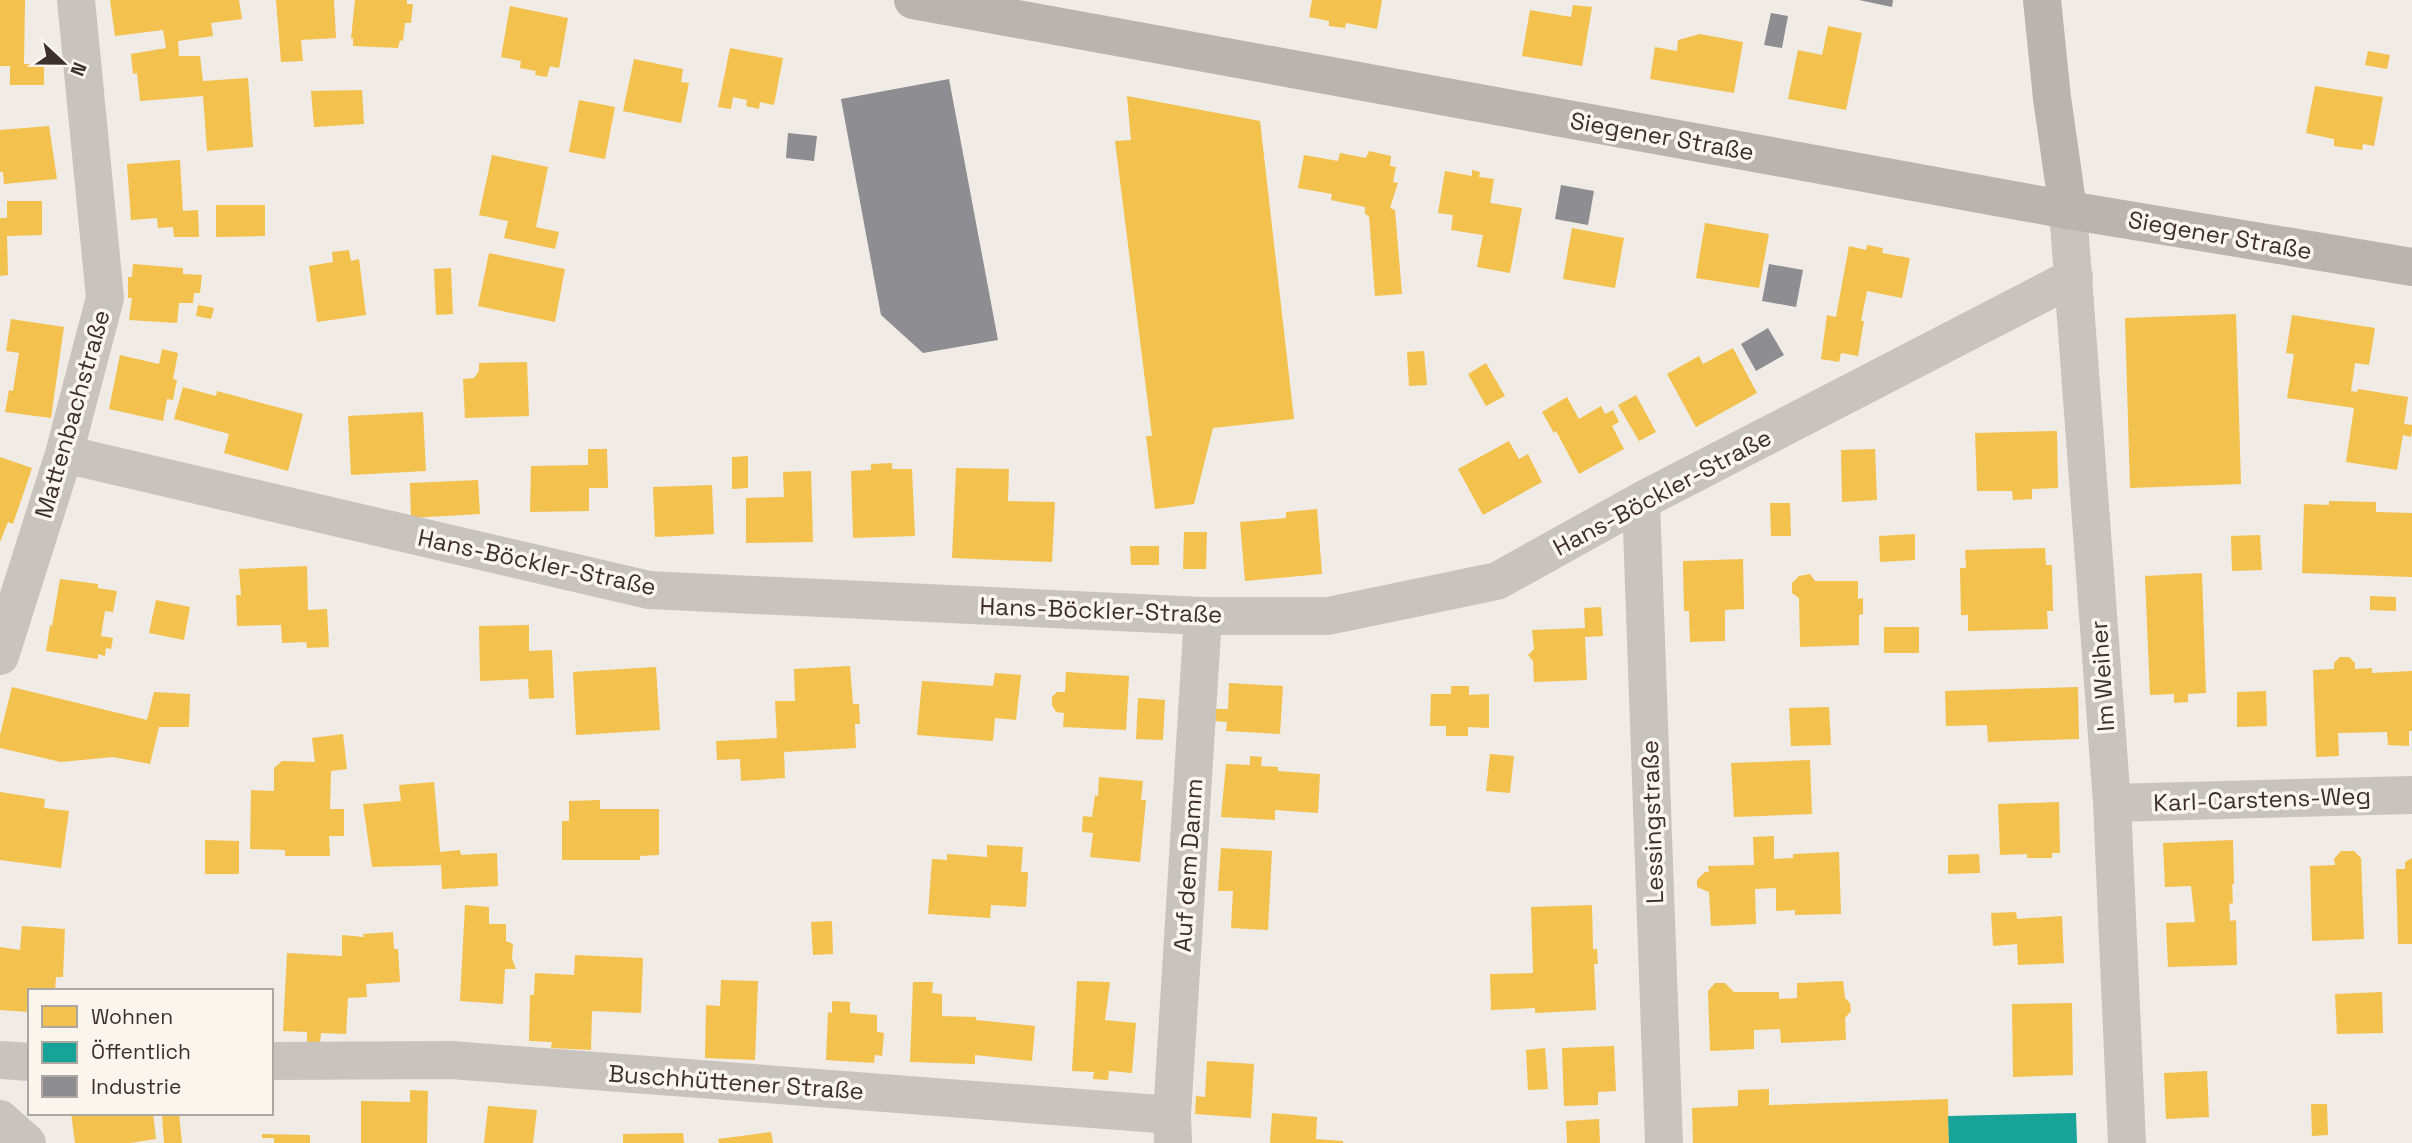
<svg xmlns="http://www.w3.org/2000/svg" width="2412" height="1143" font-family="'Space Grotesk',sans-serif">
<rect width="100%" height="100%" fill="#f0ebe5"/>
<path fill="#f2c14e" d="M 0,0 L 25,0 L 24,64 L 44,64 L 44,85 L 10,85 L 10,66 L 0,66 Z
M 110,0 L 239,0 L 242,19 L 211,23 L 213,36 L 178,41 L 179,56 L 200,56 L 203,81 L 248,78 L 253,147 L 207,151 L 203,96 L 140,101 L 137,73 L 133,74 L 131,54 L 166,48 L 163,30 L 115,36 Z
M 276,0 L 334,0 L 336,38 L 301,40 L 303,61 L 281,62 Z
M 355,0 L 407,0 L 407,4 L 413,4 L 411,23 L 405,23 L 403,41 L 400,40 L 398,48 L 353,46 L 353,38 L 351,38 Z
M 1312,0 L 1382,0 L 1377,29 L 1346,23 L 1345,28 L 1329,26 L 1329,21 L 1309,17 Z
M 1573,5 L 1592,7 L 1582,66 L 1522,56 L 1530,10 L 1571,17 Z
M 510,6 L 568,18 L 559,68 L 550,66 L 547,77 L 535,75 L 536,71 L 520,68 L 521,61 L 501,57 Z
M 1828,26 L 1862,33 L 1846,110 L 1788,99 L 1798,50 L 1822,55 Z
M 1700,34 L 1743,42 L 1734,93 L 1650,79 L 1655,47 L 1677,51 L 1678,40 Z
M 730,48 L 783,58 L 774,105 L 760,102 L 759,109 L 746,106 L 747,100 L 733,97 L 731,109 L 718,107 Z
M 2368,51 L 2390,55 L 2387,69 L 2365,65 Z
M 634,59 L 683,69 L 681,82 L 689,83 L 681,123 L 623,111 Z
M 2315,86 L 2383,97 L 2374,146 L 2363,144 L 2362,150 L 2334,146 L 2334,139 L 2306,133 Z
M 362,90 L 364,124 L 314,127 L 311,91 Z
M 1127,96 L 1260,121 L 1294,419 L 1213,428 L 1194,504 L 1155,509 L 1146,436 L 1152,436 L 1115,141 L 1131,140 Z
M 579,100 L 615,107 L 605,159 L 569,152 Z
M 49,126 L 57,179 L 4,184 L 3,172 L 0,172 L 0,130 Z
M 1369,151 L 1391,156 L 1390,166 L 1396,167 L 1393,182 L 1398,183 L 1390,208 L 1395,210 L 1402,294 L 1375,296 L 1369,216 L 1365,214 L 1365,207 L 1331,200 L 1332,194 L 1298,188 L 1304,155 L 1338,161 L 1340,153 L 1366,158 Z
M 492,155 L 548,167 L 536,227 L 559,232 L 555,249 L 504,238 L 508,221 L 479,215 Z
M 180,160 L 183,211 L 198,210 L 199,237 L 174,237 L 173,227 L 158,228 L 157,218 L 131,220 L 127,164 Z
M 1472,170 L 1480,172 L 1479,177 L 1494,179 L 1490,203 L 1522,208 L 1510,273 L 1477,267 L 1483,235 L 1451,230 L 1453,215 L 1438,213 L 1445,171 L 1472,176 Z
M 7,201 L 42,201 L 42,235 L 7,236 L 8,275 L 0,276 L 0,218 L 7,218 Z
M 216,205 L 265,205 L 265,236 L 216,237 Z
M 1705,223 L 1769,234 L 1759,288 L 1696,278 Z
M 1572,228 L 1624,238 L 1615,288 L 1563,279 Z
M 1867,245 L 1883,248 L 1882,253 L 1910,258 L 1902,298 L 1867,291 L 1861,321 L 1864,321 L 1858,356 L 1841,353 L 1839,362 L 1821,359 L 1827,315 L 1836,317 L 1849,246 L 1866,250 Z
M 349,250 L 351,261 L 359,259 L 366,315 L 317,322 L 309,266 L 333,262 L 332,252 Z
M 489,253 L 565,269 L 555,322 L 478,306 Z
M 133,264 L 183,268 L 183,274 L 202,275 L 200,293 L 194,293 L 193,303 L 179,303 L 177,323 L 129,320 L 132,298 L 128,298 L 128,277 L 132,277 Z
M 451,268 L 453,314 L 436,315 L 434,269 Z
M 198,305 L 214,308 L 211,319 L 196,316 Z
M 2236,314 L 2241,484 L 2130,488 L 2125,318 Z
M 2292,315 L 2375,328 L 2369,365 L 2355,363 L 2351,391 L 2357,392 L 2358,389 L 2408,397 L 2404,424 L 2412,425 L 2412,431 L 2411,437 L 2403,435 L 2397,470 L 2346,462 L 2354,408 L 2287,398 L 2294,354 L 2286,353 Z
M 11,319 L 64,327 L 51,418 L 5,412 L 9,390 L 13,391 L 19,353 L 6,351 Z
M 1733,348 L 1757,393 L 1696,427 L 1667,374 L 1699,356 L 1703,364 Z
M 162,349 L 178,353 L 173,379 L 177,380 L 173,400 L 167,399 L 163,421 L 109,409 L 120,355 L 159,364 Z
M 1424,351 L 1427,385 L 1409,386 L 1407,352 Z
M 527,362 L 529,416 L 465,418 L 463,379 L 474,378 L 479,371 L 479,363 Z
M 1486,363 L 1505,396 L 1486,406 L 1468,374 Z
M 183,387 L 216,396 L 217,391 L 303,414 L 288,471 L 224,453 L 229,434 L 174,419 Z
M 1636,395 L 1656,432 L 1639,441 L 1618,405 Z
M 1567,397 L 1579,419 L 1601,406 L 1605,414 L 1613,410 L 1619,422 L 1612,426 L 1624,449 L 1579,474 L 1556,431 L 1554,433 L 1542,412 Z
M 423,412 L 426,471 L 351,475 L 348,416 Z
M 2057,431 L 2058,488 L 2032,489 L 2032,499 L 2013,500 L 2012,491 L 1977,491 L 1975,433 Z
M 1509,441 L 1519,459 L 1528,454 L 1542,482 L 1483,515 L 1458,469 Z
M 588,449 L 607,449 L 608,488 L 589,488 L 589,511 L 530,512 L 531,466 L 588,465 Z
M 1875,449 L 1877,500 L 1842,502 L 1841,450 Z
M 748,456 L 748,488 L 732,489 L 732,457 Z
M 0,457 L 32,468 L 13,524 L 8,522 L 0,542 Z
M 892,463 L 892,469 L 912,469 L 915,536 L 853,538 L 851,471 L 871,470 L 871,464 Z
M 956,468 L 1009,469 L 1008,501 L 1055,502 L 1052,562 L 952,558 Z
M 811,471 L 813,542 L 746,543 L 746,498 L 784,497 L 783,472 Z
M 478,480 L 480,514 L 411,518 L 410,483 Z
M 712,485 L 714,534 L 655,537 L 653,487 Z
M 2329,501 L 2376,502 L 2376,512 L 2412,513 L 2412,577 L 2302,573 L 2304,504 L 2329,505 Z
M 1770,503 L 1790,503 L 1791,536 L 1771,536 Z
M 1317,509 L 1322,574 L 1245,581 L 1240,522 L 1286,518 L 1286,512 Z
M 1184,532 L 1207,532 L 1206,569 L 1183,569 Z
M 1915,534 L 1915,560 L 1880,562 L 1879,536 Z
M 2260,535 L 2262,570 L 2232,571 L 2231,536 Z
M 1130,546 L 1159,546 L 1159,565 L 1131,565 Z
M 2045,548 L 2046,565 L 2052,565 L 2053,611 L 2047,611 L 2048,629 L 1968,631 L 1968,615 L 1961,615 L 1960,568 L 1966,568 L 1965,550 Z
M 1743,559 L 1744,609 L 1725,610 L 1725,641 L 1690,642 L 1689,611 L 1684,611 L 1683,561 Z
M 307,566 L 308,610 L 327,609 L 329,647 L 307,648 L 306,642 L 282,643 L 281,625 L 237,626 L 236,595 L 241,595 L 239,569 Z
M 2202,573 L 2206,693 L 2188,694 L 2188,702 L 2174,703 L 2174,694 L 2150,695 L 2145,576 Z
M 1810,574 L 1815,581 L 1858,581 L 1858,599 L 1863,598 L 1863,614 L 1859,615 L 1859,645 L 1800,647 L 1799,598 L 1792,593 L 1792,583 L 1799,576 Z
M 60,579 L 98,584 L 98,588 L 117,591 L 113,612 L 105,611 L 101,636 L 113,638 L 111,649 L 106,648 L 105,656 L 98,654 L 98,659 L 46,651 L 50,625 L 52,626 Z
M 2370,596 L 2396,597 L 2396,611 L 2370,610 Z
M 156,600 L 190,607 L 184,640 L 149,633 Z
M 1601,607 L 1603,636 L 1585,637 L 1587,680 L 1534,682 L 1533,661 L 1528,655 L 1534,649 L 1532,630 L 1585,628 L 1584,608 Z
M 529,625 L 529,651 L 552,650 L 554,698 L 529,699 L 528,679 L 480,681 L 479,626 Z
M 1884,627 L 1919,627 L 1919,653 L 1884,653 Z
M 2340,657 L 2349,657 L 2355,663 L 2355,669 L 2372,668 L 2372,673 L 2412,671 L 2412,731 L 2409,731 L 2409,746 L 2388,745 L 2387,732 L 2338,733 L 2339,756 L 2316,757 L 2313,670 L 2334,669 L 2334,663 Z
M 850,666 L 853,704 L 859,704 L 860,724 L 855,724 L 856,748 L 784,752 L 785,778 L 741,781 L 740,759 L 717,760 L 716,741 L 777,738 L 775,701 L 795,701 L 794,669 Z
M 656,667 L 660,730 L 576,735 L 573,672 Z
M 1066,672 L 1129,676 L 1126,730 L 1063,727 L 1064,713 L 1056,712 L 1052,705 L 1052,697 L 1057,692 L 1065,692 Z
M 995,673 L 1021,675 L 1016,720 L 995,718 L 993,741 L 917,735 L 922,681 L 993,686 Z
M 1229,683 L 1283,686 L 1280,734 L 1226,731 L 1227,722 L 1215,721 L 1216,709 L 1228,709 Z
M 1451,686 L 1469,686 L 1469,695 L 1489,694 L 1489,728 L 1468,727 L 1468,736 L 1446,736 L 1446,726 L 1430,726 L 1431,694 L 1451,694 Z
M 12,687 L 147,720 L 154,692 L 190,694 L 189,727 L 159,727 L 150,764 L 113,757 L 61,762 L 0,748 L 0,735 Z
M 2078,687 L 2079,739 L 1988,742 L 1987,725 L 1946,726 L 1945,691 Z
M 2266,691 L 2267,726 L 2237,727 L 2237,692 Z
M 1138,698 L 1165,700 L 1163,740 L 1136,739 Z
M 1829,707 L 1831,745 L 1791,746 L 1789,708 Z
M 343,734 L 347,769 L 331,771 L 330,809 L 344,809 L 344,836 L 329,836 L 330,856 L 285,856 L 285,850 L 250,849 L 251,790 L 274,791 L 274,768 L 282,761 L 315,762 L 312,738 Z
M 1490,754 L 1514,756 L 1510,793 L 1486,791 Z
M 1250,756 L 1262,757 L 1261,766 L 1278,767 L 1278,771 L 1320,774 L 1318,813 L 1275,810 L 1275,820 L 1221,817 L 1226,764 L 1250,765 Z
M 1810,760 L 1812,814 L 1734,817 L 1731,763 Z
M 1099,777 L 1143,781 L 1141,800 L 1146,800 L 1140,862 L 1090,857 L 1093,833 L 1082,832 L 1083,816 L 1092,817 L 1095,795 L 1098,796 Z
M 434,782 L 440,852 L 460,850 L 461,855 L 497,853 L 498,886 L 442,889 L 441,865 L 372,867 L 363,804 L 401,801 L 399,785 Z
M 0,792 L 45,799 L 44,808 L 69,811 L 61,868 L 0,860 Z
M 600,800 L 600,809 L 659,809 L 659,855 L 640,856 L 640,860 L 562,860 L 562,821 L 569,821 L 569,801 Z
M 2059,802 L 2060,853 L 2052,853 L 2052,858 L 2027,858 L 2027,854 L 2000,855 L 1998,804 Z
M 1774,836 L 1774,859 L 1793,858 L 1793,854 L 1839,852 L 1841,914 L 1795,915 L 1795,910 L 1776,911 L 1776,888 L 1755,889 L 1756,924 L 1711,926 L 1709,892 L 1697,887 L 1697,880 L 1705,872 L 1709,872 L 1708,866 L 1754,865 L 1753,837 Z
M 205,840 L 239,841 L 239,874 L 205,874 Z
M 2233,840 L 2234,885 L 2232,884 L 2233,903 L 2229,904 L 2230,921 L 2236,920 L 2237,965 L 2168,967 L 2166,923 L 2195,922 L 2191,886 L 2165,887 L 2163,843 Z
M 987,845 L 1023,847 L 1021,872 L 1028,872 L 1026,907 L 991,905 L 990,918 L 928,914 L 932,859 L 947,860 L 947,854 L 987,857 Z
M 1221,848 L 1272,851 L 1268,930 L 1231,928 L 1233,891 L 1218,891 Z
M 2341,851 L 2354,851 L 2361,858 L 2364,939 L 2312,941 L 2310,866 L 2335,865 L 2334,859 Z
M 1979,854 L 1980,873 L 1948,874 L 1948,855 Z
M 2412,858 L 2412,944 L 2398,944 L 2396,869 L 2405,869 L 2405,862 Z
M 465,905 L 489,907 L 489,924 L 506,924 L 506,941 L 513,944 L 512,959 L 516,969 L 505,969 L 503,1004 L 460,1001 Z
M 1592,905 L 1593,949 L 1597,949 L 1598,964 L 1594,964 L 1596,1010 L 1535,1013 L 1535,1008 L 1491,1010 L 1490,974 L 1533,973 L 1531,907 Z
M 2016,912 L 2017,919 L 2062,916 L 2064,963 L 2018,965 L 2017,944 L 1993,946 L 1991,913 Z
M 832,921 L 833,954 L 813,955 L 811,922 Z
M 22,926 L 65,929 L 63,977 L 56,977 L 55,991 L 30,991 L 29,1012 L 0,1010 L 0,947 L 20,950 Z
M 393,932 L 394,949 L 398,949 L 400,982 L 366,984 L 367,997 L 348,998 L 346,1034 L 321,1033 L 320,1043 L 307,1042 L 307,1032 L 283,1031 L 287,953 L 342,956 L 342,935 L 364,937 L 363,934 Z
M 575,955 L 643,958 L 641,1013 L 592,1011 L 591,1050 L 551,1048 L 552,1042 L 529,1041 L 530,995 L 534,995 L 535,973 L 574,975 Z
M 721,980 L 758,981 L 755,1060 L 705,1058 L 706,1005 L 720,1006 Z
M 1077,981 L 1110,982 L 1105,1020 L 1136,1023 L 1132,1073 L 1109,1071 L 1108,1080 L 1093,1079 L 1094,1072 L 1072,1071 Z
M 1843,981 L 1845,998 L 1850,1003 L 1851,1011 L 1845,1018 L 1846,1040 L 1781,1043 L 1780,1029 L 1754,1030 L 1754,1049 L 1710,1051 L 1708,991 L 1715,983 L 1725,983 L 1734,992 L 1779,992 L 1779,999 L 1797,998 L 1797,983 Z
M 913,982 L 933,982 L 932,993 L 942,994 L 942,1016 L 976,1017 L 976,1020 L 1035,1026 L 1032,1061 L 975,1055 L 975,1064 L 910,1062 Z
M 2382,992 L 2383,1033 L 2337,1034 L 2335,994 Z
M 832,1001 L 850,1002 L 850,1013 L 877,1015 L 877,1032 L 884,1033 L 882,1056 L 875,1055 L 874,1063 L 826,1060 L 828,1012 L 832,1013 Z
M 2072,1003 L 2073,1075 L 2013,1077 L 2012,1004 Z
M 1614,1046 L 1616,1091 L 1598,1092 L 1598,1105 L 1564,1106 L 1562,1048 Z
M 1545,1048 L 1548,1089 L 1528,1090 L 1526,1050 Z
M 1207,1061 L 1254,1064 L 1251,1118 L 1195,1114 L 1196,1096 L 1205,1097 Z
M 2207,1071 L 2209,1117 L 2166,1119 L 2164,1073 Z
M 1769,1089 L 1769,1105 L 1948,1099 L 1949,1143 L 1693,1143 L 1692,1108 L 1738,1106 L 1738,1090 Z
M 410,1090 L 428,1091 L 427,1143 L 361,1143 L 361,1101 L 410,1102 Z
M 2311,1104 L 2327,1104 L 2328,1135 L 2312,1136 Z
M 488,1106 L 537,1110 L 533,1143 L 484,1143 Z
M 71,1113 L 153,1113 L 156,1139 L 130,1143 L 75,1143 Z
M 179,1113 L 182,1143 L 164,1143 L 162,1115 Z
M 1272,1113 L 1317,1117 L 1316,1139 L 1343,1141 L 1343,1143 L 1270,1143 Z
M 1599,1119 L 1600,1143 L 1567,1143 L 1566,1121 Z
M 771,1132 L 773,1143 L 719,1143 L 718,1139 Z
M 683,1133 L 684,1143 L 623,1143 L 623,1134 Z
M 262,1134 L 310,1135 L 310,1143 L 274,1143 L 274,1138 L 262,1138 Z"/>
<path fill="#17a398" d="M 2076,1113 L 2077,1143 L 1949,1143 L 1948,1116 Z"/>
<path fill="#8d8d92" d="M 1859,0 L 1893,0 L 1892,7 Z
M 1771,13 L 1788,16 L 1782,48 L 1764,45 Z
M 949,79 L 998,340 L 923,353 L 881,315 L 841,99 Z
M 788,133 L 817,136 L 814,161 L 786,158 Z
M 1561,185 L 1594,191 L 1588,225 L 1555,219 Z
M 1769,264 L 1803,270 L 1796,307 L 1762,301 Z
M 1768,328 L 1784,355 L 1756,371 L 1741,344 Z"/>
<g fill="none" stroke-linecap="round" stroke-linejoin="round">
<path stroke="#c9c3be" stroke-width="38" d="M 2068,210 L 2112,803 L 2127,1143
M 64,454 L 649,590 L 1203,616 L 1328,616 L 1497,581 L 1641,501 L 2074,277
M 1641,501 L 1664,1143
M 0,656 L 64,454 L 105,298 L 76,0
M 2112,803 L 2412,795
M 0,1060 L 30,1062
M 271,1061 L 451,1060 L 1172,1115
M 0,1119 L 27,1143
M 1173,1143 L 1172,1115 L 1203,616"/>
<path stroke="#bab3ae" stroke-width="38" d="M 913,0 L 2068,210 L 2412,267
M 2042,0 L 2052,98 L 2068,210"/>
</g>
<g text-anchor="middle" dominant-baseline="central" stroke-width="7" stroke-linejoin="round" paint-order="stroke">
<g font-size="24" fill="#3b302b" stroke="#fbf5ee">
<text transform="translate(1662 136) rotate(10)">Siegener Straße</text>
<text transform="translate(2220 235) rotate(10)">Siegener Straße</text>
<text transform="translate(72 414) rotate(-74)">Mattenbachstraße</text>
<text transform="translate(1662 492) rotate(-28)">Hans-Böckler-Straße</text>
<text transform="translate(537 562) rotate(12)">Hans-Böckler-Straße</text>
<text transform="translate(1101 610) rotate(2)">Hans-Böckler-Straße</text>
<text transform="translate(2102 676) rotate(-94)">Im Weiher</text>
<text transform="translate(2262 799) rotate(-2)">Karl-Carstens-Weg</text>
<text transform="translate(1652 822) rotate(-92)">Lessingstraße</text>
<text transform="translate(1188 865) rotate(-86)">Auf dem Damm</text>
<text transform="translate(736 1082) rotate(4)">Buschhüttener Straße</text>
</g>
</g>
<rect x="28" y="989" width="245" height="126" fill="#fbf5ee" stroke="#aea6a0" stroke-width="2"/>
<rect x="42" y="1006" width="35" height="21" fill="#f2c14e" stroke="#aea6a0" stroke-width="2"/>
<text x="91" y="1024" font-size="21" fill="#3b302b">Wohnen</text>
<rect x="42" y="1042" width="35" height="21" fill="#17a398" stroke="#aea6a0" stroke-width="2"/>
<text x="91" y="1059" font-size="21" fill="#3b302b">Öffentlich</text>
<rect x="42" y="1076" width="35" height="21" fill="#8d8d92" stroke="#aea6a0" stroke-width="2"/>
<text x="91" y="1094" font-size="21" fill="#3b302b">Industrie</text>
<g transform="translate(63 63) rotate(112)" stroke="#fbf5ee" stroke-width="5" paint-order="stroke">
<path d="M0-5L12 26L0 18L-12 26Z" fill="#3b302b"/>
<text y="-10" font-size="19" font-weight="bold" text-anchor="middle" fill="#3b302b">N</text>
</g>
</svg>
